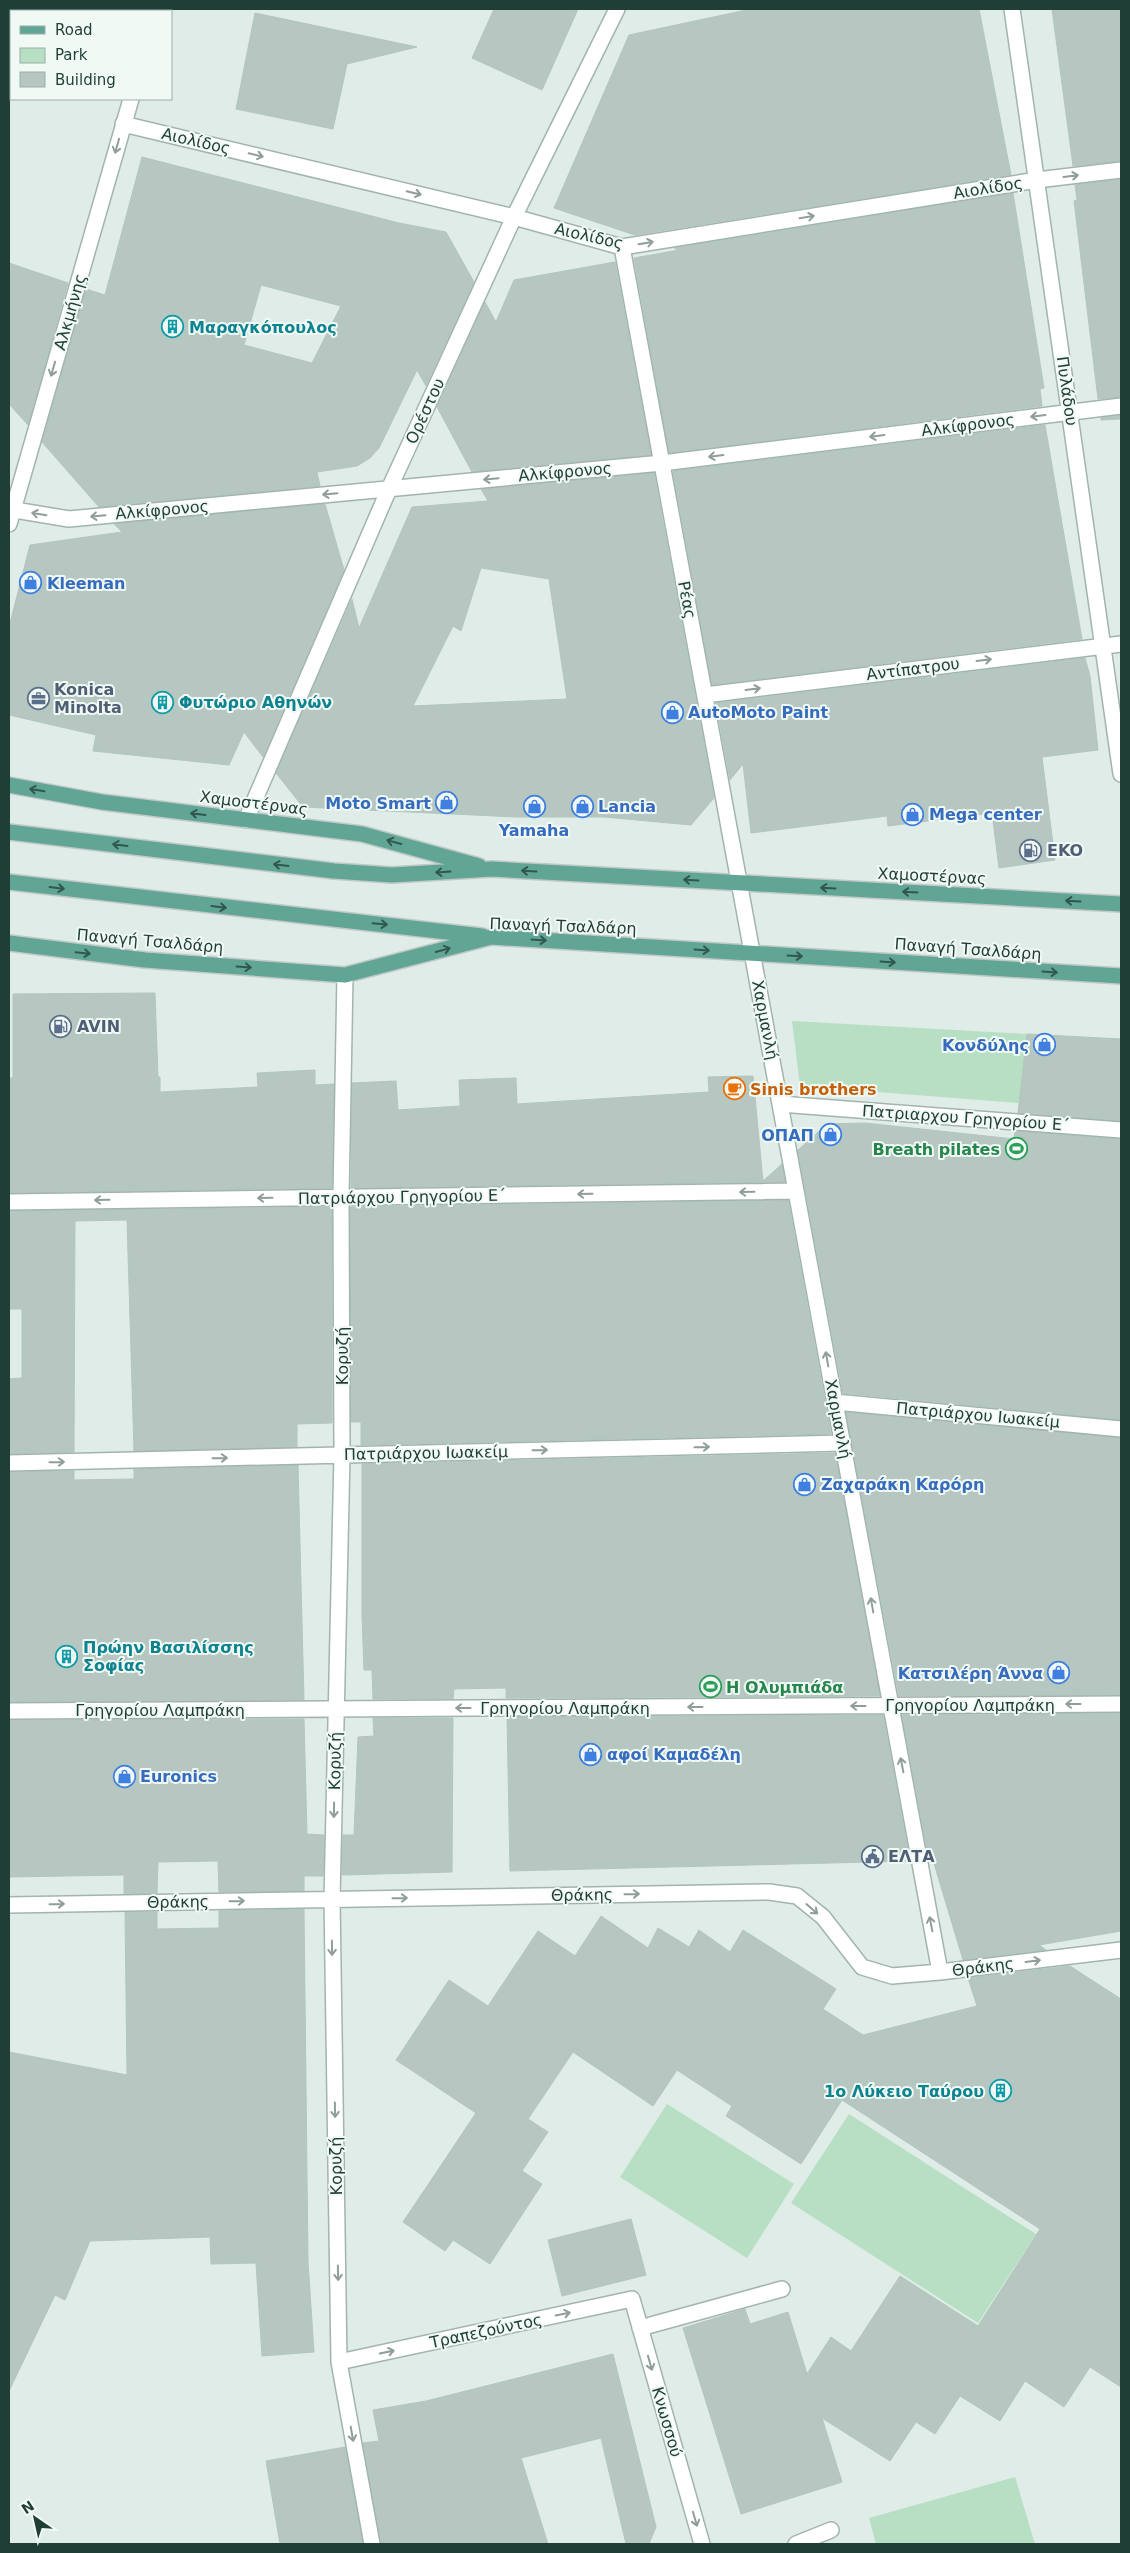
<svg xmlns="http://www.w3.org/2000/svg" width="1130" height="2553" font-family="'DejaVu Sans',sans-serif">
<rect width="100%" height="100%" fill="#e0ece7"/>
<path fill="#b7dfc3" d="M 792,1021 L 1027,1034 L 1019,1103 L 800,1086 Z
M 667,2104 L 794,2184 L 747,2258 L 620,2177 Z
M 849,2114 L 1036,2234 L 978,2323 L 791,2203 Z
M 1015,2477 L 1035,2544 L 876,2544 L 869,2518 Z"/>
<path fill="#b5c7c0" stroke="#b2c6be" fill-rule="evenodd" d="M 494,9 L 578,9 L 542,90 L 472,58 Z
M 751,9 L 979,9 L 1011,175 L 635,235 L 554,208 L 629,35 Z
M 1052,9 L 1121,9 L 1121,161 L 1073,166 Z
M 255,13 L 417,47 L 347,64 L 333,129 L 236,109 Z
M 142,157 L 399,223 L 446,232 L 474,282 L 426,386 L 417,370 L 379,448 L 370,458 L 357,466 L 317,472 L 320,486 L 99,507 L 42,442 L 86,289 L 105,295 ZM 261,285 L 341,306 L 312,363 L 244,345 Z
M 1121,179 L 1121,397 L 1098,399 L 1074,201 L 1077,200 L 1075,185 Z
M 1013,193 L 1044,388 L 1040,389 L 1042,406 L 669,453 L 634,258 L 679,250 L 674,248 Z
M 615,262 L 651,455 L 472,472 L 437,407 L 485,302 L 496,322 L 514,280 Z
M 9,263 L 68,283 L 28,425 L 9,404 Z
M 1121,415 L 1121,419 L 1101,420 L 1101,418 Z
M 1045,425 L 1082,639 L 712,685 L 673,471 Z
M 654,473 L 714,798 L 691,825 L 604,817 L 516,817 L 303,807 L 276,773 L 352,599 L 359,628 L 412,507 L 488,501 L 481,489 ZM 481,568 L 549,579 L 567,699 L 413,706 L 453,626 L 461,631 Z
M 325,504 L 344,570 L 263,757 L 244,732 L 229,765 L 93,751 L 96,735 L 9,715 L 9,627 L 30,545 L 122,532 L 114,524 Z
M 1085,658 L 1090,676 L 1098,750 L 1042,757 L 1055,860 L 999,868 L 992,813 L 888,826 L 887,816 L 751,833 L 743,764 L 730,780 L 716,703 Z
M 155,993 L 158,1077 L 160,1077 L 160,1092 L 258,1087 L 257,1073 L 315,1070 L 315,1085 L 334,1084 L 332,1188 L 9,1193 L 9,1078 L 13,1078 L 13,994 Z
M 1027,1034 L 1121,1039 L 1121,1121 L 1018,1113 Z
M 753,1076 L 763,1181 L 782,1164 L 785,1182 L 351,1188 L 352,1083 L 396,1081 L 398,1110 L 460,1106 L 459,1080 L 516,1078 L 517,1104 L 709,1092 L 708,1077 Z
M 865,1123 L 1014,1139 L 1015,1131 L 1121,1139 L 1121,1420 L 843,1393 L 798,1150 L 827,1124 Z
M 788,1200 L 831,1434 L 361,1445 L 361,1422 L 351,1422 L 350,1207 Z
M 332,1207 L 332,1423 L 297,1424 L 297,1447 L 134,1451 L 127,1220 L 75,1221 L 74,1452 L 9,1454 L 9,1379 L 22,1378 L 22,1309 L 9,1309 L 9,1211 Z
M 846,1412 L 1121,1438 L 1121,1695 L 899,1696 Z
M 835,1453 L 880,1696 L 506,1698 L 506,1688 L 454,1689 L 453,1699 L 373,1699 L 372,1670 L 364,1670 L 362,1615 L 362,1464 Z
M 298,1465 L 304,1700 L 9,1702 L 9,1472 L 74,1471 L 74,1480 L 134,1479 L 134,1469 Z
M 1121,1713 L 1121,1931 L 1039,1945 L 1046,1950 L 963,1960 L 933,1860 L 929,1860 L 902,1715 Z
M 883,1715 L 910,1861 L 510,1871 L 507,1717 Z
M 373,1718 L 453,1718 L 452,1872 L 342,1875 L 343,1835 L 354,1835 L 358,1737 L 374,1736 Z
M 304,1719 L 307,1834 L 324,1835 L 323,1876 L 304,1876 L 304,1891 L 219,1892 L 218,1861 L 158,1862 L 157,1893 L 124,1894 L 124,1875 L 9,1877 L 9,1720 Z
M 304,1909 L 308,2262 L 314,2352 L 262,2356 L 256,2263 L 211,2264 L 210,2237 L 90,2241 L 65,2300 L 55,2295 L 9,2391 L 9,2052 L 127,2075 L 125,1912 L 157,1912 L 157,1929 L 219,1928 L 219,1911 Z
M 601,1916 L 648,1948 L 658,1928 L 689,1947 L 699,1930 L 730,1952 L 743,1930 L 836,1989 L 823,2009 L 863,2035 L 977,2006 L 968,1978 L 1070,1966 L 1121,1999 L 1121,2387 L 1090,2367 L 1064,2407 L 1025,2381 L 1000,2421 L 960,2396 L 935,2434 L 916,2422 L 890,2461 L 822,2418 L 842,2482 L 741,2514 L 683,2328 L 745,2309 L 750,2324 L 788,2312 L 807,2374 L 831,2337 L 851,2351 L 900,2276 L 978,2326 L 1040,2229 L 842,2100 L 801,2164 L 726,2116 L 732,2106 L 677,2070 L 653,2106 L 573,2052 L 528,2119 L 548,2132 L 522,2171 L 542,2184 L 490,2264 L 453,2240 L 445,2251 L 403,2222 L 476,2113 L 396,2060 L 449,1980 L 488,2006 L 538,1931 L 575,1956 Z
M 631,2219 L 646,2275 L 562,2296 L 548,2240 Z
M 613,2354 L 656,2527 L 649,2544 L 626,2544 L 601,2438 L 521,2458 L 548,2544 L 381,2544 L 363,2443 L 379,2441 L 373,2410 L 426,2401 Z
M 345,2447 L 363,2544 L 280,2544 L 266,2461 Z"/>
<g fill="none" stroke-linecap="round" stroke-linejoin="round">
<defs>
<path id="minor" d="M 1012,9 L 1121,774
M 156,11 L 157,9
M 123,124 L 514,217 L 622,247 L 1037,180 L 1121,170
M 622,247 L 940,1972
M 9,509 L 69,519 L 662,463 L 1121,406
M 9,524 L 131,99
M 705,695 L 1121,644
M 246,820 L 389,489 L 514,217 L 617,9
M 345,975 L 341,1197 L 342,1455 L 332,1899 L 339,2362 L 372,2544
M 780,1104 L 1121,1130
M 9,1202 L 796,1191
M 835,1402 L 1121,1429
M 9,1463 L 843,1443
M 9,1711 L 1121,1704
M 9,1905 L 769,1892 L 797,1896 L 823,1917 L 862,1967 L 892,1976 L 940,1972 L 1121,1950
M 640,2328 L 782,2289
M 339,2362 L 632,2299 L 702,2544
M 796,2544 L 831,2530"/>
<path id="major" d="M 9,785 L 102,802 L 362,834 L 479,866
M 9,832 L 334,871 L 392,875 L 492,869 L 1121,904
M 9,882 L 482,936
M 9,943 L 145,960 L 345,975 L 491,937 L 1121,976"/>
</defs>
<use href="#minor" stroke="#a2b4ae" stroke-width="18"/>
<use href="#major" stroke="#c0c9c7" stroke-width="18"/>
<use href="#minor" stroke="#fff" stroke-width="15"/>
<use href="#major" stroke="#61a595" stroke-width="15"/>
</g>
<defs><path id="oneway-shaft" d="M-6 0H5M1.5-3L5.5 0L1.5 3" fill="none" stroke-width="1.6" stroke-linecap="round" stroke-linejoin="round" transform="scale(1.25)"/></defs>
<g stroke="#8f9e9a">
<use href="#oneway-shaft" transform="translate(117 146) rotate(106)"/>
<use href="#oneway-shaft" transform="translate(256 155) rotate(13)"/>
<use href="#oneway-shaft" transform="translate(1071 176) rotate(-7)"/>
<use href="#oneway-shaft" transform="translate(414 193) rotate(13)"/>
<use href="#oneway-shaft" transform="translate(807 217) rotate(-9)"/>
<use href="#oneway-shaft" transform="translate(646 243) rotate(-9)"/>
<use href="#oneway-shaft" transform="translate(53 369) rotate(106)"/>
<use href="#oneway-shaft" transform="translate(1038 416) rotate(173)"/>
<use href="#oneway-shaft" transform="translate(877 436) rotate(173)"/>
<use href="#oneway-shaft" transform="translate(716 456) rotate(173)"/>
<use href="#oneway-shaft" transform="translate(491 479) rotate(175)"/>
<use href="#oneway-shaft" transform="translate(330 494) rotate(175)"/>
<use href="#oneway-shaft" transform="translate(39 514) rotate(-171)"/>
<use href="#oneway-shaft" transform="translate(98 516) rotate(175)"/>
<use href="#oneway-shaft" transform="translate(984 660) rotate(-7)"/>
<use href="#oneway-shaft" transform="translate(753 689) rotate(-7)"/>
<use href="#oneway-shaft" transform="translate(747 1192) rotate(179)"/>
<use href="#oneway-shaft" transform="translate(585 1194) rotate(179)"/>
<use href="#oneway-shaft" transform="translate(265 1198) rotate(179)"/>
<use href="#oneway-shaft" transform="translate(102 1200) rotate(179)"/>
<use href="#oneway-shaft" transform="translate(827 1359) rotate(-100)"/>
<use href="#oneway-shaft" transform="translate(702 1447) rotate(-1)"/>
<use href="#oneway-shaft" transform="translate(540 1450) rotate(-1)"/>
<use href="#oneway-shaft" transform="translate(220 1458) rotate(-1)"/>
<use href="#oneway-shaft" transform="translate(57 1462) rotate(-1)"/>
<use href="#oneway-shaft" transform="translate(872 1605) rotate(-100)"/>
<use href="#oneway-shaft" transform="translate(1073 1704) rotate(180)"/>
<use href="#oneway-shaft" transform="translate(858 1706) rotate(180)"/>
<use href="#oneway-shaft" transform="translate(695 1707) rotate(180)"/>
<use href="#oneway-shaft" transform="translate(463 1708) rotate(180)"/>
<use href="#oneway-shaft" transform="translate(902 1765) rotate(-101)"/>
<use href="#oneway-shaft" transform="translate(334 1810) rotate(91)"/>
<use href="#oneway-shaft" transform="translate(632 1894) rotate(-1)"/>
<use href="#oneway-shaft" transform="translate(400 1898) rotate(-1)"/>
<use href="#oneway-shaft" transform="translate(237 1901) rotate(-1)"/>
<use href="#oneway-shaft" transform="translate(57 1904) rotate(-1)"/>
<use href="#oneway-shaft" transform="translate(812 1909) rotate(41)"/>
<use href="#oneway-shaft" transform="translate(931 1924) rotate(-101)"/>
<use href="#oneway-shaft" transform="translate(332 1948) rotate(89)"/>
<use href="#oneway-shaft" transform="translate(1033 1961) rotate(-7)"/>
<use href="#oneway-shaft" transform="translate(335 2110) rotate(89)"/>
<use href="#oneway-shaft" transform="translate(338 2273) rotate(89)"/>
<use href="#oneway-shaft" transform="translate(563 2314) rotate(-12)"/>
<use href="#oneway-shaft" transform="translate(387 2352) rotate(-12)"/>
<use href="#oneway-shaft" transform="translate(650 2363) rotate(74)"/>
<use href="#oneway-shaft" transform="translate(352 2434) rotate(80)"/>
<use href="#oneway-shaft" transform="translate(695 2519) rotate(74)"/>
</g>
<g stroke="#30584e">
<use href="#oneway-shaft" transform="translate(37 790) rotate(-170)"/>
<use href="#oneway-shaft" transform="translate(198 814) rotate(-173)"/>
<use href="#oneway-shaft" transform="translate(394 842) rotate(-165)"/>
<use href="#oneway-shaft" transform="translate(120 845) rotate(-173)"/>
<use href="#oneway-shaft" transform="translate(281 865) rotate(-173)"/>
<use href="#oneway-shaft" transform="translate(529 871) rotate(-177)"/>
<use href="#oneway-shaft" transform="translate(443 872) rotate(176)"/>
<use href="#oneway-shaft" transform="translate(691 880) rotate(-177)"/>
<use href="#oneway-shaft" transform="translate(57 888) rotate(7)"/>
<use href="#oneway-shaft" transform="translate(828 888) rotate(-177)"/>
<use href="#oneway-shaft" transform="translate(910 892) rotate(-177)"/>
<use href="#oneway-shaft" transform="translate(1073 901) rotate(-177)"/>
<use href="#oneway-shaft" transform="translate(219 907) rotate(7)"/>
<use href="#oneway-shaft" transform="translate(380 924) rotate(5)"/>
<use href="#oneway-shaft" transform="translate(539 940) rotate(4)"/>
<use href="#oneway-shaft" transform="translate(443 950) rotate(-15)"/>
<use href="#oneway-shaft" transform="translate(702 950) rotate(4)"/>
<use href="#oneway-shaft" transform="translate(83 953) rotate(6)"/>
<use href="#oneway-shaft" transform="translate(795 956) rotate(3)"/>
<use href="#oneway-shaft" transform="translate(888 962) rotate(4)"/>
<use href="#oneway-shaft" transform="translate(244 967) rotate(4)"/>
<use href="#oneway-shaft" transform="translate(1050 972) rotate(4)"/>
</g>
<defs>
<symbol id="building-ring" viewBox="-11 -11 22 22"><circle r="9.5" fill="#f1f9f5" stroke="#0f9aa8" stroke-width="1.5"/><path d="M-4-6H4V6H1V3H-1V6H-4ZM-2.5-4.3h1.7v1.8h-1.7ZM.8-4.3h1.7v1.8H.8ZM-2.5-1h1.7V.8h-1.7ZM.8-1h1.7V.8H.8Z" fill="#0f9aa8"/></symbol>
<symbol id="shop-ring" viewBox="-11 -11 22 22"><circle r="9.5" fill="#f1f9f5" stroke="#3f7fe0" stroke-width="1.5"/><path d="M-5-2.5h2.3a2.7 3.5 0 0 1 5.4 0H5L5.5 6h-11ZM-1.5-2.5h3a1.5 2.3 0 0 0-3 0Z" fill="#3f7fe0"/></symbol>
<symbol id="office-ring" viewBox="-11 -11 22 22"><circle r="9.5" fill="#f1f9f5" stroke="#5c6f8a" stroke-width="1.5"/><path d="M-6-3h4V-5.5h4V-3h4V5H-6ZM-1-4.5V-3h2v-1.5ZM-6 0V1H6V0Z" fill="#5c6f8a"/></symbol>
<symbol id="fuel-ring" viewBox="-11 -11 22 22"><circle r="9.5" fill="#f1f9f5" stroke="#5c6f8a" stroke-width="1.5"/><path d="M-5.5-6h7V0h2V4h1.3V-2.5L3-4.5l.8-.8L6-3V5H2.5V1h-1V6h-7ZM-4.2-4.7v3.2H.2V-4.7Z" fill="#5c6f8a"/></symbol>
<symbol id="cafe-ring" viewBox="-11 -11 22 22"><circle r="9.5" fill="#f1f9f5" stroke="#e8710a" stroke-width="1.5"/><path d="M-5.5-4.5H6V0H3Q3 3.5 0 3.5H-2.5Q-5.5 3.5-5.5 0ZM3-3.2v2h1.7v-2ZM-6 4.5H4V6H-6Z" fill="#e8710a"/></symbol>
<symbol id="stadium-ring" viewBox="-11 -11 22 22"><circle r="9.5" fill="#f1f9f5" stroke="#2e9e5b" stroke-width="1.5"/><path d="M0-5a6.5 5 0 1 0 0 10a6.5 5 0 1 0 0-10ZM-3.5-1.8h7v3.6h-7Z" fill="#2e9e5b"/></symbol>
<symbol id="civic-ring" viewBox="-11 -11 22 22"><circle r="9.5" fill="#f1f9f5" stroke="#5c6f8a" stroke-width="1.5"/><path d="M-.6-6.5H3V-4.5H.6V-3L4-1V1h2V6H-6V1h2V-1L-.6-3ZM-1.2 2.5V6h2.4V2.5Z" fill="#5c6f8a"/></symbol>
</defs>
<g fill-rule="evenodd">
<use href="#building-ring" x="160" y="314" width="25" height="25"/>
<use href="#shop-ring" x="18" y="570" width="25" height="25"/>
<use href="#office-ring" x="26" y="686" width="25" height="25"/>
<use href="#building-ring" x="150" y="690" width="25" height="25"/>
<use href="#shop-ring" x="660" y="700" width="25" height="25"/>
<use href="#shop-ring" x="434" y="790" width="25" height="25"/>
<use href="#shop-ring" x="522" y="794" width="25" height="25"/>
<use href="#shop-ring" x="570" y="794" width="25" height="25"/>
<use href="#shop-ring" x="900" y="802" width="25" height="25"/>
<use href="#fuel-ring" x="1018" y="838" width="25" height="25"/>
<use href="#fuel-ring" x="48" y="1014" width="25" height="25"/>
<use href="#shop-ring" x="1032" y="1032" width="25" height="25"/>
<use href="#cafe-ring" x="722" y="1076" width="25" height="25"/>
<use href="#shop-ring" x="818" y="1122" width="25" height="25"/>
<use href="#stadium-ring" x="1004" y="1136" width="25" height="25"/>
<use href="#shop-ring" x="792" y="1472" width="25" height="25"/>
<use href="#building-ring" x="54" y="1644" width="25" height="25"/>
<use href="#shop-ring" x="1046" y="1660" width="25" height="25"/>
<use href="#stadium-ring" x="698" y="1674" width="25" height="25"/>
<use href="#shop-ring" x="578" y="1742" width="25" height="25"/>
<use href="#shop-ring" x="112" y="1764" width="25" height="25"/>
<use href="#civic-ring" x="860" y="1844" width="25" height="25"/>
<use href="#building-ring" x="988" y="2078" width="25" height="25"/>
</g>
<g text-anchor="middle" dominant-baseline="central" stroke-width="4" stroke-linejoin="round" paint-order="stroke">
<g font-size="16" fill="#1f3e36" stroke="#f1f9f5">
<text transform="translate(196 141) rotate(13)">Αιολίδος</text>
<text transform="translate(988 188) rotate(-9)">Αιολίδος</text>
<text transform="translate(589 236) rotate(13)">Αιολίδος</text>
<text transform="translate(70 312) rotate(-74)">Αλκμήνης</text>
<text transform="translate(1067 391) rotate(82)">Πυλάδου</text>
<text transform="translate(425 411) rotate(-65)">Ορέστου</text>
<text transform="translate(968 425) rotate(-7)">Αλκίφρονος</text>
<text transform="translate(565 472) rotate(-5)">Αλκίφρονος</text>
<text transform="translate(162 510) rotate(-5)">Αλκίφρονος</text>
<text transform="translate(687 600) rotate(79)">Ρέας</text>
<text transform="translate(913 669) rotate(-7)">Αντίπατρου</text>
<text transform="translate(254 803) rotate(7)">Χαμοστέρνας</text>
<text transform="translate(932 876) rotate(3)">Χαμοστέρνας</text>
<text transform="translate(563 926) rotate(2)">Παναγή Τσαλδάρη</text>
<text transform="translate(150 941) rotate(5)">Παναγή Τσαλδάρη</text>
<text transform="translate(968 949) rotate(4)">Παναγή Τσαλδάρη</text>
<text transform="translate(765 1020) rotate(79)">Χαρμανλή</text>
<text transform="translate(966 1118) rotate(4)">Πατριαρχου Γρηγορίου Ε΄</text>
<text transform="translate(402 1197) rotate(-1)">Πατριάρχου Γρηγορίου Ε΄</text>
<text transform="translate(342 1356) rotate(-90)">Κορυζή</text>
<text transform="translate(978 1415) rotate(5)">Πατριάρχου Ιωακείμ</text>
<text transform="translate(838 1419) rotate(79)">Χαρμανλή</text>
<text transform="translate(426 1453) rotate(-1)">Πατριάρχου Ιωακείμ</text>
<text x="970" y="1705">Γρηγορίου Λαμπράκη</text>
<text x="565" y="1708">Γρηγορίου Λαμπράκη</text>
<text x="160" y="1710">Γρηγορίου Λαμπράκη</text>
<text transform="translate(335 1761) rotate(-89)">Κορυζή</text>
<text transform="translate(582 1895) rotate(-1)">Θράκης</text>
<text transform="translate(178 1902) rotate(-1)">Θράκης</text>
<text transform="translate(983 1967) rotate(-7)">Θράκης</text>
<text transform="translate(336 2166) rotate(-91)">Κορυζή</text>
<text transform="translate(486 2331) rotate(-12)">Τραπεζούντος</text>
<text transform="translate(667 2422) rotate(74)">Κνωσσού</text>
</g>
<g font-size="16" font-weight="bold" fill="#0d838f" stroke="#f1f9f5" text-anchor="start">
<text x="189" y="327">Μαραγκόπουλος</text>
<text x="179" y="702">Φυτώριο Αθηνών</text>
<text x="83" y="1647">Πρώην Βασιλίσσης<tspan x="83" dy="18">Σοφίας</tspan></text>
<text x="984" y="2091" text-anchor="end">1ο Λύκειο Ταύρου</text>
</g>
<g font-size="16" font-weight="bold" fill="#366cbe" stroke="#f1f9f5" text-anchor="start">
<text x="47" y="583">Kleeman</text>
<text x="688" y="712">AutoMoto Paint</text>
<text x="431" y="803" text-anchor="end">Moto Smart</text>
<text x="598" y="806">Lancia</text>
<text x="929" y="814">Mega center</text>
<text x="534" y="830" text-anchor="middle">Yamaha</text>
<text x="1029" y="1045" text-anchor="end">Κονδύλης</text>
<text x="814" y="1135" text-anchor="end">ΟΠΑΠ</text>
<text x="821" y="1484">Ζαχαράκη Καρόρη</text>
<text x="1043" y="1673" text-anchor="end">Κατσιλέρη Άννα</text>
<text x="607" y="1754">αφοί Καμαδέλη</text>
<text x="140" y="1776">Euronics</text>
</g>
<g font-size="16" font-weight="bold" fill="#4e5e75" stroke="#f1f9f5" text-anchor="start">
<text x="54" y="689">Konica<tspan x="54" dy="18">Minolta</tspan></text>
<text x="1047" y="850">EKO</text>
<text x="77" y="1026">AVIN</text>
<text x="888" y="1856">ΕΛΤΑ</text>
</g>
<g font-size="16" font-weight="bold" fill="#c56008" stroke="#f1f9f5" text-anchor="start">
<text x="750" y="1089">Sinis brothers</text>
</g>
<g font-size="16" font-weight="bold" fill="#27864d" stroke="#f1f9f5" text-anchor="end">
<text x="1000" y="1149">Breath pilates</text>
<text x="726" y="1687" text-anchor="start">Η Ολυμπιάδα</text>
</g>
</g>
<rect width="1130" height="2553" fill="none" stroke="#1f3e36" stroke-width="20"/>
<rect x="10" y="10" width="162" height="90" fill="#f1f9f5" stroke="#9daea9"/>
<rect x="20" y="26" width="25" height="8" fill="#61a595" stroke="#9daea9"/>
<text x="55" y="35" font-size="15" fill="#1f3e36">Road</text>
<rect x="20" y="48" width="25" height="15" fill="#b7dfc3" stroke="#9daea9"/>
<text x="55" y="60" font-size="15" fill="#1f3e36">Park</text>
<rect x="20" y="72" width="25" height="15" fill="#b5c7c0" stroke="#9daea9"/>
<text x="55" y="85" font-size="15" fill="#1f3e36">Building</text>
<g transform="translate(35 2518) rotate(326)" stroke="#f1f9f5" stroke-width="4" paint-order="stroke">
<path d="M0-4L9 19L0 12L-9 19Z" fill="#1f3e36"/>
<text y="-8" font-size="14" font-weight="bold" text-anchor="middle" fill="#1f3e36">N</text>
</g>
</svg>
